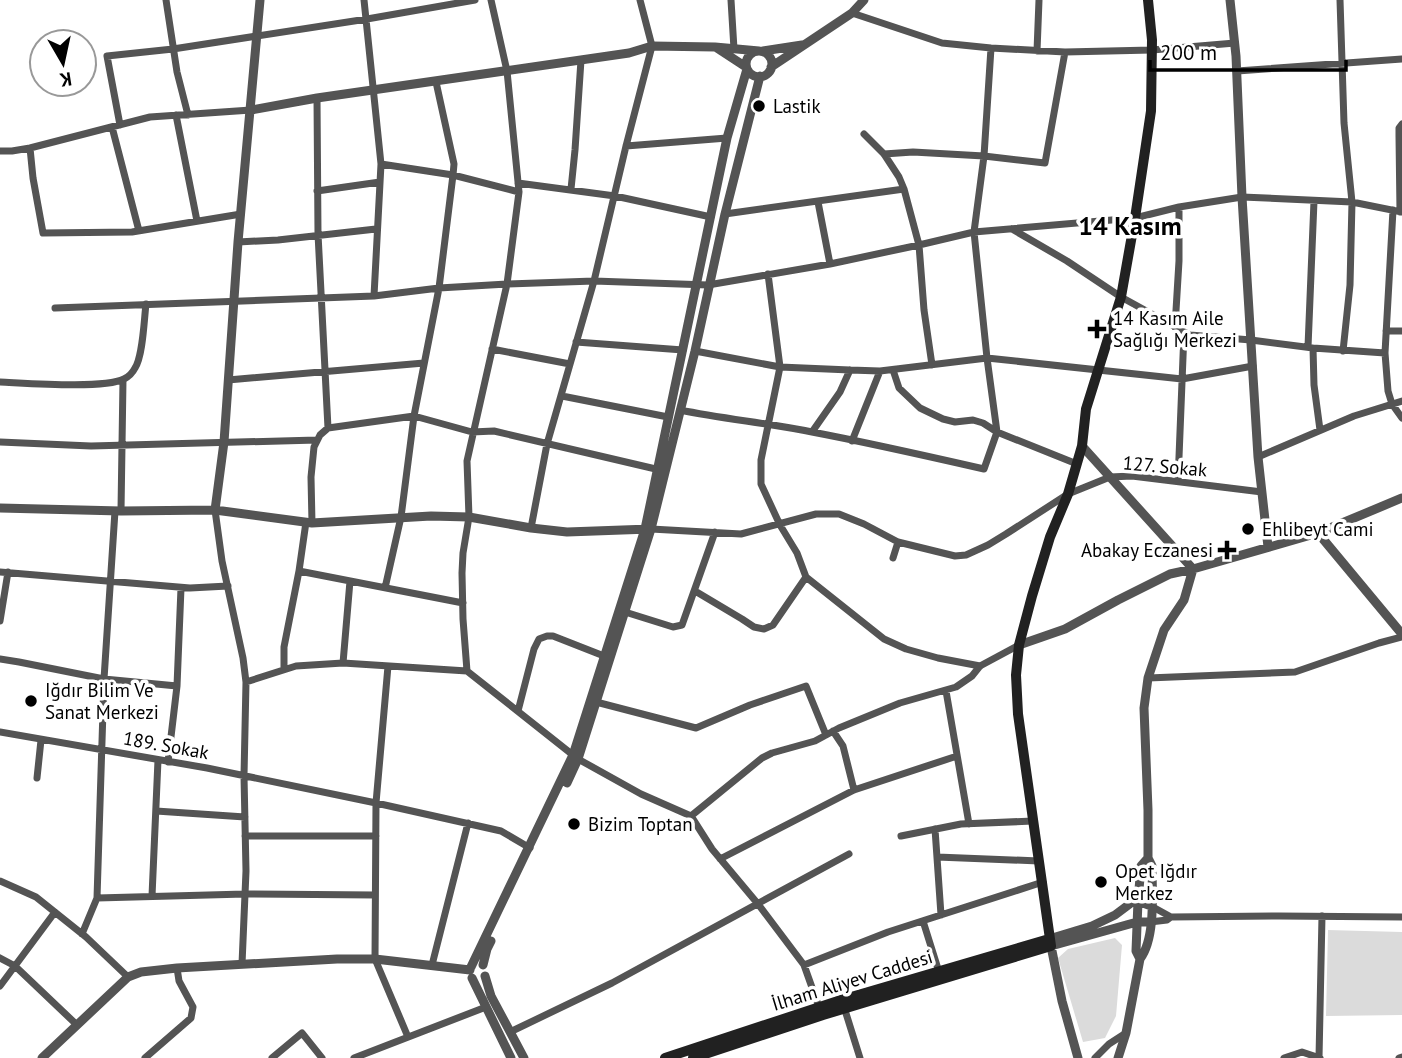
<svg xmlns="http://www.w3.org/2000/svg" width="1402" height="1058" font-family="'PT Sans',sans-serif">
<rect width="100%" height="100%" fill="#fff"/>
<path fill="#dbdbdb" d="M 1328,930 L 1402,932 L 1402,1015 L 1326,1016 Z
M 1115,938 L 1122,945 L 1116,1016 L 1105,1038 L 1083,1042 L 1058,958 L 1068,949 Z"/>
<g fill="none" stroke-linecap="round" stroke-linejoin="round">
<path stroke="#545454" stroke-width="7" d="M 166,0 L 177,72 L 188,115
M 364,0 L 381,164 L 374,296
M 731,0 L 734,49
M 1340,0 L 1344,123 L 1352,202 L 1350,285 L 1343,351
M 852,13 L 942,43 L 991,48 L 1065,52 L 1152,50 L 1235,43
M 1037,51 L 1039,0
M 1237,71 L 1402,59
M 317,98 L 318,234 L 328,428
M 176,115 L 197,221
M 120,125 L 107,56 L 173,49 L 367,19 L 475,0
M 112,127 L 139,231
M 864,134 L 884,154 L 899,177 L 904,189 L 919,245 L 924,310 L 932,365
M 626,146 L 727,138
M 30,148 L 33,178 L 43,233 L 132,232 L 241,214
M 0,151 L 12,151 L 30,148 L 150,117 L 251,110
M 884,154 L 913,152 L 984,156 L 1045,163 L 1065,52
M 381,164 L 453,175 L 519,192
M 518,183 L 615,196 L 711,217
M 571,189 L 575,150 L 581,60
M 317,191 L 380,182
M 818,202 L 830,264
M 1393,210 L 1385,353 L 1388,391 L 1392,404 L 1402,418
M 1400,212 L 1399,136 L 1399,128 L 1402,124
M 725,214 L 904,189
M 1012,229 L 1067,261 L 1121,297 L 1190,335 L 1251,340 L 1313,348 L 1385,353
M 238,242 L 278,240 L 376,229
M 768,274 L 780,367 L 761,460 L 761,484 L 780,525 L 797,553 L 806,577 L 884,639 L 906,649 L 938,658 L 980,666
M 55,308 L 374,296 L 439,288 L 507,284 L 594,281 L 708,285 L 830,264 L 919,245 L 974,232 L 1135,218 L 1179,207 L 1242,197 L 1352,202 L 1402,212
M 1175,327 L 1179,261 L 1179,207
M 1386,331 L 1402,331
M 576,342 L 683,350
M 1308,347 L 1314,201
M 1313,348 L 1314,385 L 1320,430
M 492,349 L 570,364
M 695,351 L 780,367 L 850,370 L 880,371 L 987,358 L 1182,379 L 1253,366
M 893,370 L 899,388 L 920,408 L 943,419 L 955,422 L 973,420 L 983,423 L 997,432 L 1077,464
M 228,380 L 424,363
M 0,382 C 25,383 104,389 124,379 C 128,377 133,372 135,368 C 143,356 144,320 146,304
M 562,396 L 668,417
M 680,410 C 724,419 768,423 812,432 C 870,443 927,456 984,469 L 997,432 L 987,358 L 974,232 L 984,156 L 991,48
M 812,432 L 840,392 L 850,370
M 852,441 L 880,371
M 0,442 L 91,446 L 317,440
M 1258,457 L 1354,416 L 1402,401
M 1178,482 L 1184,332
M 215,510 L 222,561 L 243,658 L 246,682 L 244,776 L 246,871 L 242,964
M 121,511 L 123,380
M 306,522 L 299,571 L 463,603
M 312,523 L 311,477 L 314,447 L 320,435 L 328,428 L 414,416 L 472,432 L 494,431 L 660,470
M 531,528 L 547,444 L 594,281 L 626,146 L 652,46 L 640,0
M 651,529 L 741,534 L 816,514 L 839,514 L 864,524 L 898,542 L 955,556 L 966,555 L 988,545 L 1006,534 L 1068,494 L 1110,477 L 1132,476 L 1262,492
M 893,558 L 898,542
M 0,572 L 190,588 L 228,586
M 385,588 L 401,517 L 414,416 L 439,288 L 453,175 L 454,164 L 436,82
M 695,591 L 742,619 L 754,627 L 764,629 L 773,625 L 806,577
M 625,612 L 673,627 L 682,625 L 715,532
M 0,621 L 8,572
M 0,659 L 19,662 L 104,679 L 177,686
M 343,663 L 350,581
M 388,666 L 376,803 L 375,959 L 408,1037
M 284,669 L 284,647 L 299,571
M 467,671 L 463,619 L 462,573 L 463,553 L 469,517 L 467,461 L 507,284 L 519,192 L 507,71 L 491,0
M 1148,678 L 1295,672 L 1379,643 L 1402,637
M 246,682 L 296,666 L 343,663 L 467,671 L 578,759 L 641,794 L 691,816 L 712,849 L 758,904 L 804,965 L 820,1010
M 946,691 L 969,824
M 596,702 L 696,728 L 750,705 L 806,686 L 826,735
M 518,711 L 534,649 L 539,639 L 547,636 L 553,636 L 604,656
M 833,731 L 843,746 L 854,790
M 0,732 L 207,768 L 376,803 L 501,831 L 530,848
M 168,762 L 177,686 L 181,588
M 37,778 L 41,740
M 156,811 L 245,817
M 691,816 L 762,758 L 772,753 L 815,741 L 839,728 L 900,703 L 956,687 L 972,676 L 980,666 L 1019,645
M 935,829 L 941,915
M 245,836 L 376,836
M 901,836 L 961,824 L 1033,821
M 937,857 L 1039,861
M 720,859 L 854,790 L 957,756
M 0,881 L 36,897 L 86,937 L 128,977
M 152,896 L 158,760
M 97,898 L 104,679 L 115,511
M 1151,906 L 1171,917
M 923,921 L 939,972
M 1150,922 L 1167,920 L 1171,917 L 1279,916 L 1402,917
M 82,934 L 97,898 L 245,894 L 375,895
M 0,958 L 15,966 L 77,1025
M 432,965 L 468,823
M 804,965 L 888,932 L 1043,882
M 0,986 L 55,912
M 844,1007 L 860,1058
M 510,1032 L 612,983 L 849,854
M 145,1058 L 191,1018 L 193,1007 L 179,981 L 177,968
M 272,1058 L 302,1033 L 322,1058
M 354,1058 L 486,1007
M 1095,1058 L 1109,1044 L 1126,1033
M 1284,1058 L 1302,1052 L 1320,1058
M 1319,1058 L 1322,916
M 1399,1058 L 1402,1057"/>
<path stroke="#545454" stroke-width="9" d="M 1230,0 L 1236,56 L 1242,197 L 1258,457 L 1268,547
M 717,48 L 746,67
M 763,51 L 802,45
M746 64a13 13 0 1 1 26 0a13 13 0 1 1-26 0Z
M 771,67 L 852,13 L 864,0
M 251,110 L 317,98 L 629,53 L 652,46 L 715,47 L 759,51
M 1082,446 L 1193,569 L 1184,600 L 1164,630 L 1148,678 L 1144,708 L 1148,810 L 1148,858 L 1152,866 C 1152,892 1156,938 1140,959 L 1126,1033 L 1118,1058
M 0,508 L 121,511 L 215,510 L 312,523 L 431,516 L 469,517 L 531,528 L 567,532 L 650,529
M 215,510 L 224,442 L 238,242 L 260,0
M 1318,533 L 1402,634
M 1019,645 L 1065,629 L 1118,600 L 1170,574 L 1193,569 L 1318,533 L 1402,498
M 567,783 L 578,759 L 651,529 L 695,351 L 725,214 L 760,76
M 1049,939 L 1092,926 L 1115,915 L 1131,903 L 1138,901 L 1151,906
M 1140,959 L 1136,951 L 1138,901 L 1141,866 L 1148,858
M 483,965 L 487,949 L 491,941
M 471,967 L 573,755 L 645,529 L 727,138 L 747,69
M 485,976 L 491,996 L 524,1058
M 472,978 L 511,1058
M 42,1058 L 128,977 L 141,972 L 177,968 L 337,959 L 375,959 L 470,970
M 1078,1058 L 1062,1001 L 1051,946 L 1137,922 L 1150,922"/>
<path stroke="#212121" stroke-width="10" d="M 665,1058 L 841,1000 L 1049,939
M 693,1058 L 823,1015 L 1051,946 L 1018,714 L 1016,675 L 1019,645 L 1032,596 L 1050,537 L 1068,494 L 1082,446 L 1086,409 L 1121,297 L 1135,218 L 1151,111 L 1152,40 L 1148,0"/>
</g>
<g fill="#000" stroke="#fff" stroke-width="2.5">
<circle cx="759" cy="106" r="7"/>
<path d="M1093.5 318.5h7v7h7v7h-7v7h-7v-7h-7v-7h7z"/>
<circle cx="1248" cy="529" r="7"/>
<path d="M1223.5 539.5h7v7h7v7h-7v7h-7v-7h-7v-7h7z"/>
<circle cx="31" cy="701" r="7"/>
<circle cx="574" cy="824" r="7"/>
<circle cx="1101" cy="882" r="7"/>
</g>
<g text-anchor="middle" dominant-baseline="central" stroke-width="7" stroke-linejoin="round" paint-order="stroke">
<g font-size="19" fill="#000" stroke="#fff" text-anchor="start">
<text x="773" y="106">Lastik</text>
<text x="1113" y="318">14 Kasım Aile<tspan x="1113" dy="22">Sağlığı Merkezi</tspan></text>
<text x="1262" y="529">Ehlibeyt Cami</text>
<text x="1213" y="550" text-anchor="end">Abakay Eczanesi</text>
<text x="45" y="690">Iğdır Bilim Ve<tspan x="45" dy="22">Sanat Merkezi</tspan></text>
<text x="588" y="824">Bizim Toptan</text>
<text x="1115" y="871">Opet Iğdır<tspan x="1115" dy="22">Merkez</tspan></text>
</g>
<g font-size="19" fill="#000" stroke="#fff">
<text transform="translate(1165 466) rotate(5)">127. Sokak</text>
<text transform="translate(166 745) rotate(10)">189. Sokak</text>
<text transform="translate(852 980) rotate(-17)">İlham Aliyev Caddesi</text>
</g>
<g font-size="26" font-weight="bold" fill="#000" stroke="#fff">
<text x="1130" y="225">14 Kasım</text>
</g>
</g>
<g transform="translate(63 63) rotate(171)"><circle r="33" fill="#ffffff" stroke="#999999" stroke-width="2"/>
<path d="M0-5L12 26L0 18L-12 26Z" fill="#000000"/>
<text y="-10" font-size="19" font-weight="bold" text-anchor="middle" fill="#000000">K</text>
</g>
<path d="M1150 60v10h196v-10" fill="none" stroke="#000000" stroke-width="3.5"/>
<text x="1160" y="60" font-size="21" fill="#000000" stroke="#ffffff" stroke-width="5" paint-order="stroke">200 m</text>
</svg>
